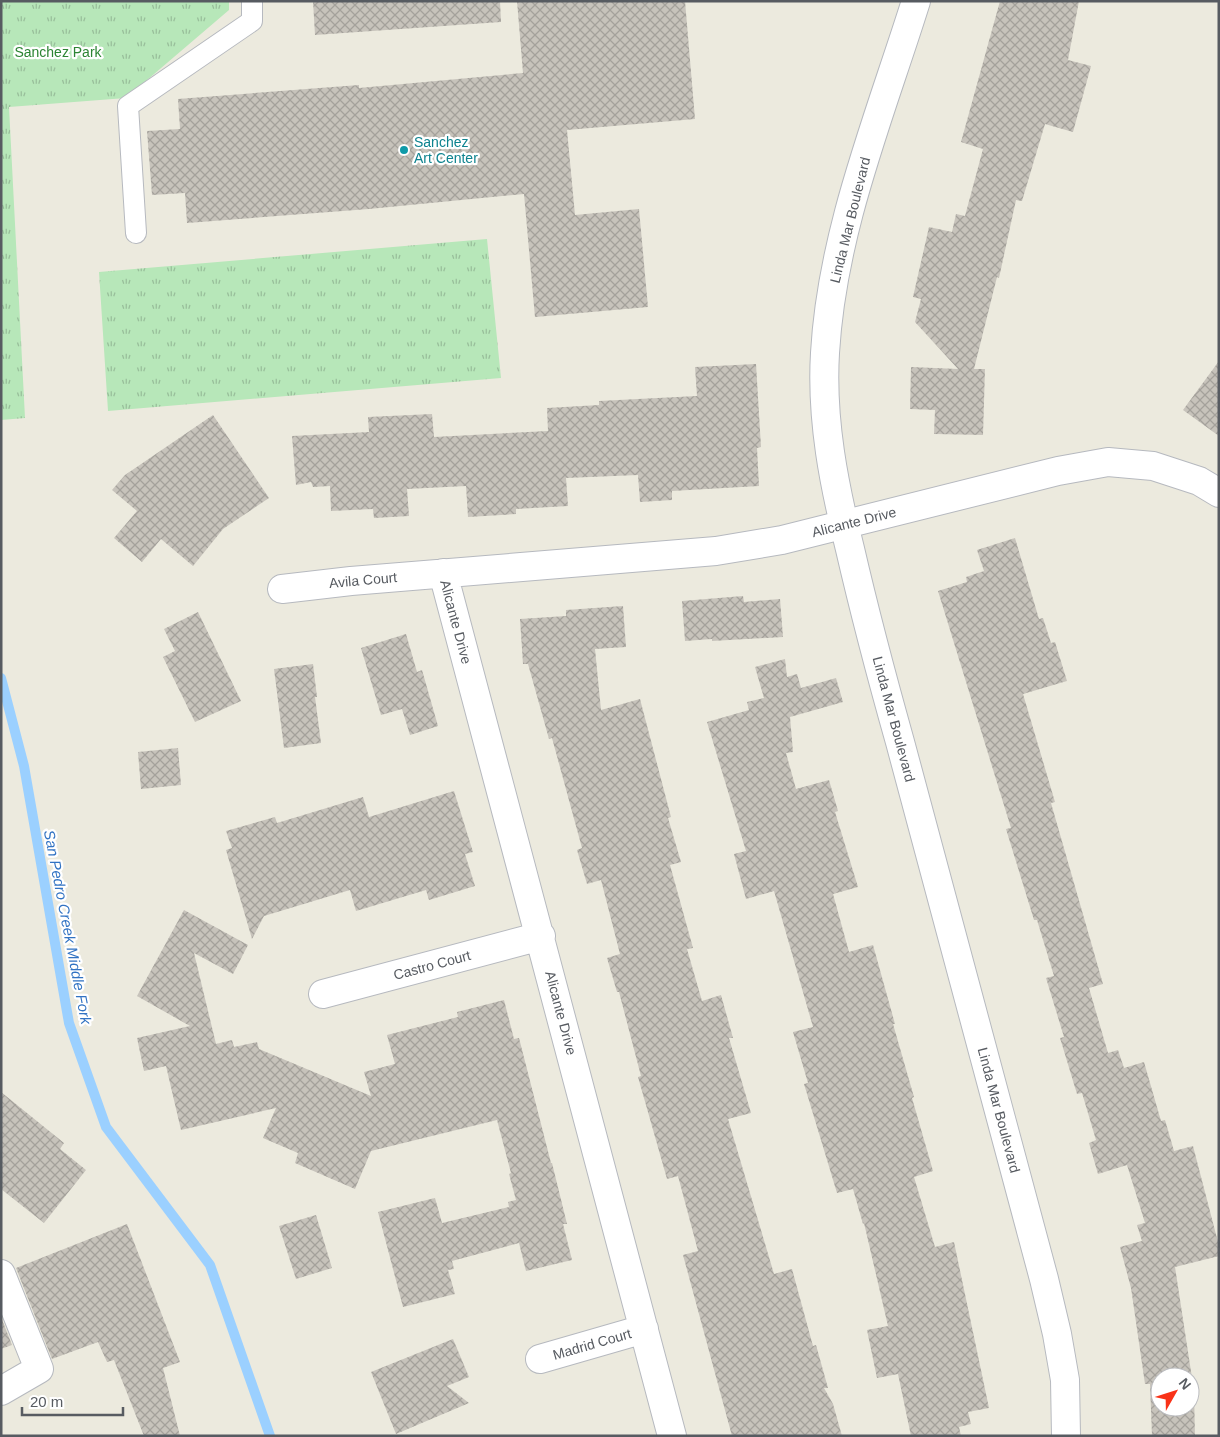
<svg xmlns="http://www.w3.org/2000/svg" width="1220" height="1437" font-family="Helvetica,sans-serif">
<defs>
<pattern id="park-tufts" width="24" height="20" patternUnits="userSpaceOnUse" patternTransform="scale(1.25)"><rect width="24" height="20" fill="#b7e7b9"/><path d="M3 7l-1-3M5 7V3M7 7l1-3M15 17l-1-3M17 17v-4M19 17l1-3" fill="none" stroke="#98be9a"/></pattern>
<pattern id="building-cross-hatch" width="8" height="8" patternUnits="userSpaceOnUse" patternTransform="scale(1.25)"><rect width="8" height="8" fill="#c7c3bb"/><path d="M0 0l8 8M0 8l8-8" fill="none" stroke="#a4a19b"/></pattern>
</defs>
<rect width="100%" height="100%" fill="#eceade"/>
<path fill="url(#park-tufts)" d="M 1,1 L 229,1 L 229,10 L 126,98 L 9,107 L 25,418 L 1,420 Z
M 487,239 L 501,378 L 108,411 L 99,272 Z"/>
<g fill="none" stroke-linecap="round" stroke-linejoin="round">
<path stroke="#9bd0ff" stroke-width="10" d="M 1,678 L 24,766 L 69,1023 L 106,1127 L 210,1265 L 270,1436"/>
</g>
<path fill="url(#building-cross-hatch)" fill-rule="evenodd" d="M 313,1 L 500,1 L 501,22 L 315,35 Z
M 517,1 L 685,1 L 695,119 L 567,130 L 575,215 L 639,209 L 648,307 L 535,317 L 524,194 L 369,209 L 187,223 L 185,193 L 152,195 L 147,131 L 180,129 L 178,99 L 359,85 L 359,88 L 523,73 Z
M 1000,1 L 1079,1 L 1068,60 L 1091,66 L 1073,132 L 1045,124 L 1022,201 L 1016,200 L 999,278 L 997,277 L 974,369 L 985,369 L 983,435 L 934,434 L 935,410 L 910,409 L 911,367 L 958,369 L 915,322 L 921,299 L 913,297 L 929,227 L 952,232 L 956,214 L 965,216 L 983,149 L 961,142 Z
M 1219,361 L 1219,436 L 1183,410 Z
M 756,364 L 761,447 L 757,448 L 759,486 L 672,491 L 672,500 L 640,502 L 638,475 L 566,478 L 568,506 L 516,509 L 516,514 L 468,517 L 466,486 L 407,489 L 409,516 L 374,518 L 373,509 L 331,511 L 330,486 L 313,487 L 311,482 L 296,485 L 292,436 L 369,432 L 368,417 L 432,414 L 434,437 L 548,431 L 547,408 L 599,405 L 599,401 L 697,396 L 695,367 Z
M 213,415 L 269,498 L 223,529 L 193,566 L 161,539 L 142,562 L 114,538 L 137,511 L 112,490 L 125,475 Z
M 1015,538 L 1039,619 L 1043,618 L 1051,643 L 1055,642 L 1067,681 L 1023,694 L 1055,802 L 1051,803 L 1103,984 L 1089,988 L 1108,1053 L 1118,1050 L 1124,1068 L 1144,1062 L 1161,1121 L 1165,1120 L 1174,1151 L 1193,1146 L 1219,1246 L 1219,1256 L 1175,1267 L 1194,1391 L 1195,1436 L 1152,1436 L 1150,1384 L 1145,1384 L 1131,1288 L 1120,1247 L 1142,1241 L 1137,1225 L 1145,1223 L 1127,1165 L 1098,1174 L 1089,1143 L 1096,1140 L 1082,1093 L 1077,1094 L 1060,1038 L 1064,1037 L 1046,978 L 1054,976 L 1037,920 L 1034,920 L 1006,829 L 1011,828 L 938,591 L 967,582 L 966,577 L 984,571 L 977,550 ZM 1160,1377 L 1190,1377 L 1190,1407 L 1160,1407 Z
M 743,596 L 744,602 L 780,599 L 783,637 L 712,641 L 712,639 L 685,641 L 682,601 Z
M 623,606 L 626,647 L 595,649 L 601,710 L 640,699 L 671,817 L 668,818 L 681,862 L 670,865 L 693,948 L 687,949 L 702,1001 L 721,995 L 733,1038 L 729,1038 L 751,1113 L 728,1119 L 774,1274 L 792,1269 L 813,1346 L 816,1345 L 828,1388 L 824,1388 L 833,1404 L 842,1436 L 732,1436 L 683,1255 L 698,1251 L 678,1176 L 667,1179 L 638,1077 L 641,1076 L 619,992 L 617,992 L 607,958 L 620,954 L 601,880 L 587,884 L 577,850 L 582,848 L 552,738 L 549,739 L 528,664 L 523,664 L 520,619 L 566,616 L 566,610 Z
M 198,612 L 241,701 L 195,722 L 163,657 L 175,651 L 164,629 Z
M 406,634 L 417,672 L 422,670 L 438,726 L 410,735 L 402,709 L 381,715 L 361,648 Z
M 785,659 L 787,677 L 797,674 L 801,688 L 836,678 L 843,702 L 790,717 L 793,752 L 786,753 L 796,789 L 829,780 L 838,811 L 835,812 L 858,887 L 833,894 L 849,952 L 873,945 L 895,1024 L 893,1024 L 914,1097 L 912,1098 L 933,1171 L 914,1177 L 935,1247 L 954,1242 L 989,1408 L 968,1412 L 971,1424 L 959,1427 L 961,1436 L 911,1436 L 898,1374 L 877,1378 L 867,1330 L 888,1326 L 864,1223 L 863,1224 L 853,1189 L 837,1193 L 804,1084 L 808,1083 L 793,1032 L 813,1027 L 774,891 L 746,899 L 734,854 L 746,851 L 707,722 L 749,710 L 747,702 L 764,698 L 755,667 Z
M 313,664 L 317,697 L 315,697 L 321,743 L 284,748 L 274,669 Z
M 178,748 L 181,785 L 141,789 L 138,752 Z
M 454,791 L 473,852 L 465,854 L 475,886 L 429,900 L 426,890 L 356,911 L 350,890 L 264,916 L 252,939 L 226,850 L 232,848 L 226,831 L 275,817 L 277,823 L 363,797 L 369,817 Z
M 184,910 L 248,945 L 233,974 L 194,953 L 216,1044 L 232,1040 L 234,1047 L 257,1042 L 259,1049 L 371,1096 L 364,1072 L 395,1064 L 387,1035 L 458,1017 L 457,1012 L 504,1000 L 514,1039 L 519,1038 L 551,1163 L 552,1163 L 567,1224 L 563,1224 L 572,1260 L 526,1271 L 519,1243 L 452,1261 L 454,1269 L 448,1270 L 455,1294 L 403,1307 L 378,1212 L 435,1198 L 442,1223 L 509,1207 L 508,1202 L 516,1200 L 509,1174 L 511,1173 L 497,1120 L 371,1151 L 355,1189 L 295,1163 L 298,1153 L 263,1138 L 276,1108 L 181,1130 L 166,1066 L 144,1071 L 137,1038 L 190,1026 L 137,996 Z
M 1,1092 L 64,1143 L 60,1149 L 86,1170 L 44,1223 L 1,1189 Z
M 316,1215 L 332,1268 L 296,1279 L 279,1226 Z
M 127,1224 L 180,1362 L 163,1368 L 180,1436 L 144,1436 L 114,1360 L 107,1362 L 98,1342 L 52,1359 L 16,1268 Z
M 1,1317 L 12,1345 L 1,1349 Z
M 453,1339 L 469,1377 L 447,1386 L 469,1403 L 396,1434 L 371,1372 Z"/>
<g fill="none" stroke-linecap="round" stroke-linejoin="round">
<defs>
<path id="service" d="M 136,233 L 128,106 L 252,21 L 252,1"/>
<path id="minor" d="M 443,573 L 672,1436
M 282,589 L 351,581 L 716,551 L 782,540 L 1058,471 L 1108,462 L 1153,466 L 1199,481 L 1219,493
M 323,994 L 541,936
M 1,1274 L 39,1369 L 1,1391
M 540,1359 L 644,1329"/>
<path id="tertiary" d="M 916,1 C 880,116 832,231 825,353 C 821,420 834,485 850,549 C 865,614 882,678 900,742 C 948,921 996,1100 1044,1279 L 1057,1334 L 1065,1380 L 1066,1436"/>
</defs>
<use href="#service" stroke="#b6b9bf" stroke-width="22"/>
<use href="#minor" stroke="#b6b9bf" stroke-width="30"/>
<use href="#tertiary" stroke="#b6b9bf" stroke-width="30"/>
<use href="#service" stroke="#fff" stroke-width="20"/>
<use href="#minor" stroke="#fff" stroke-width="28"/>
<use href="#tertiary" stroke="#fff" stroke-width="28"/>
</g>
<circle fill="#0f9aa8" stroke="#fff" stroke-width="2" cx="404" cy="150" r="5"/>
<g text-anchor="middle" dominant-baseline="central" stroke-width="4.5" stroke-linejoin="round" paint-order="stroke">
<g font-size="14" fill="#2c8433" stroke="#fff">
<text x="58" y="52">Sanchez Park</text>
</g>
<g font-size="14" fill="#0d838f" stroke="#fff" text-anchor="start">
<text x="414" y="142">Sanchez<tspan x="414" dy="16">Art Center</tspan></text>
</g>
<g font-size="14" fill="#575b61" stroke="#fff">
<text transform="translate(850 220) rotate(-76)">Linda Mar Boulevard</text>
<text transform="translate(854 522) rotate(-14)">Alicante Drive</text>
<text transform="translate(363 580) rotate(-5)">Avila Court</text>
<text transform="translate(456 622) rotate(75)">Alicante Drive</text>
<text transform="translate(894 719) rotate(75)">Linda Mar Boulevard</text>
<text transform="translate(432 965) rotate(-15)">Castro Court</text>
<text transform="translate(561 1013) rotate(75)">Alicante Drive</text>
<text transform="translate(999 1110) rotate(75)">Linda Mar Boulevard</text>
<text transform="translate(592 1344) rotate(-16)">Madrid Court</text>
</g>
<g font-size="15" font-style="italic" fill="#3273c3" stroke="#fff">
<text transform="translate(68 927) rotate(79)">San Pedro Creek Middle Fork</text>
</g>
</g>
<rect width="1220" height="1437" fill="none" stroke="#575b61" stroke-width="5"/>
<g transform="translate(1175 1392) rotate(51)"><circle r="24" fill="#ffffff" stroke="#bcbdc0"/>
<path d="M0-4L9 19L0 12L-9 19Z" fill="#f93218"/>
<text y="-8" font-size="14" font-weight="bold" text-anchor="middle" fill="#575b61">N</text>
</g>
<path d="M22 1407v8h101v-8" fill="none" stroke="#575b61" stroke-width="2.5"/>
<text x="30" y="1407" font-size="15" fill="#575b61" stroke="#ffffff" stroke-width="4" paint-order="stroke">20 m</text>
</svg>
